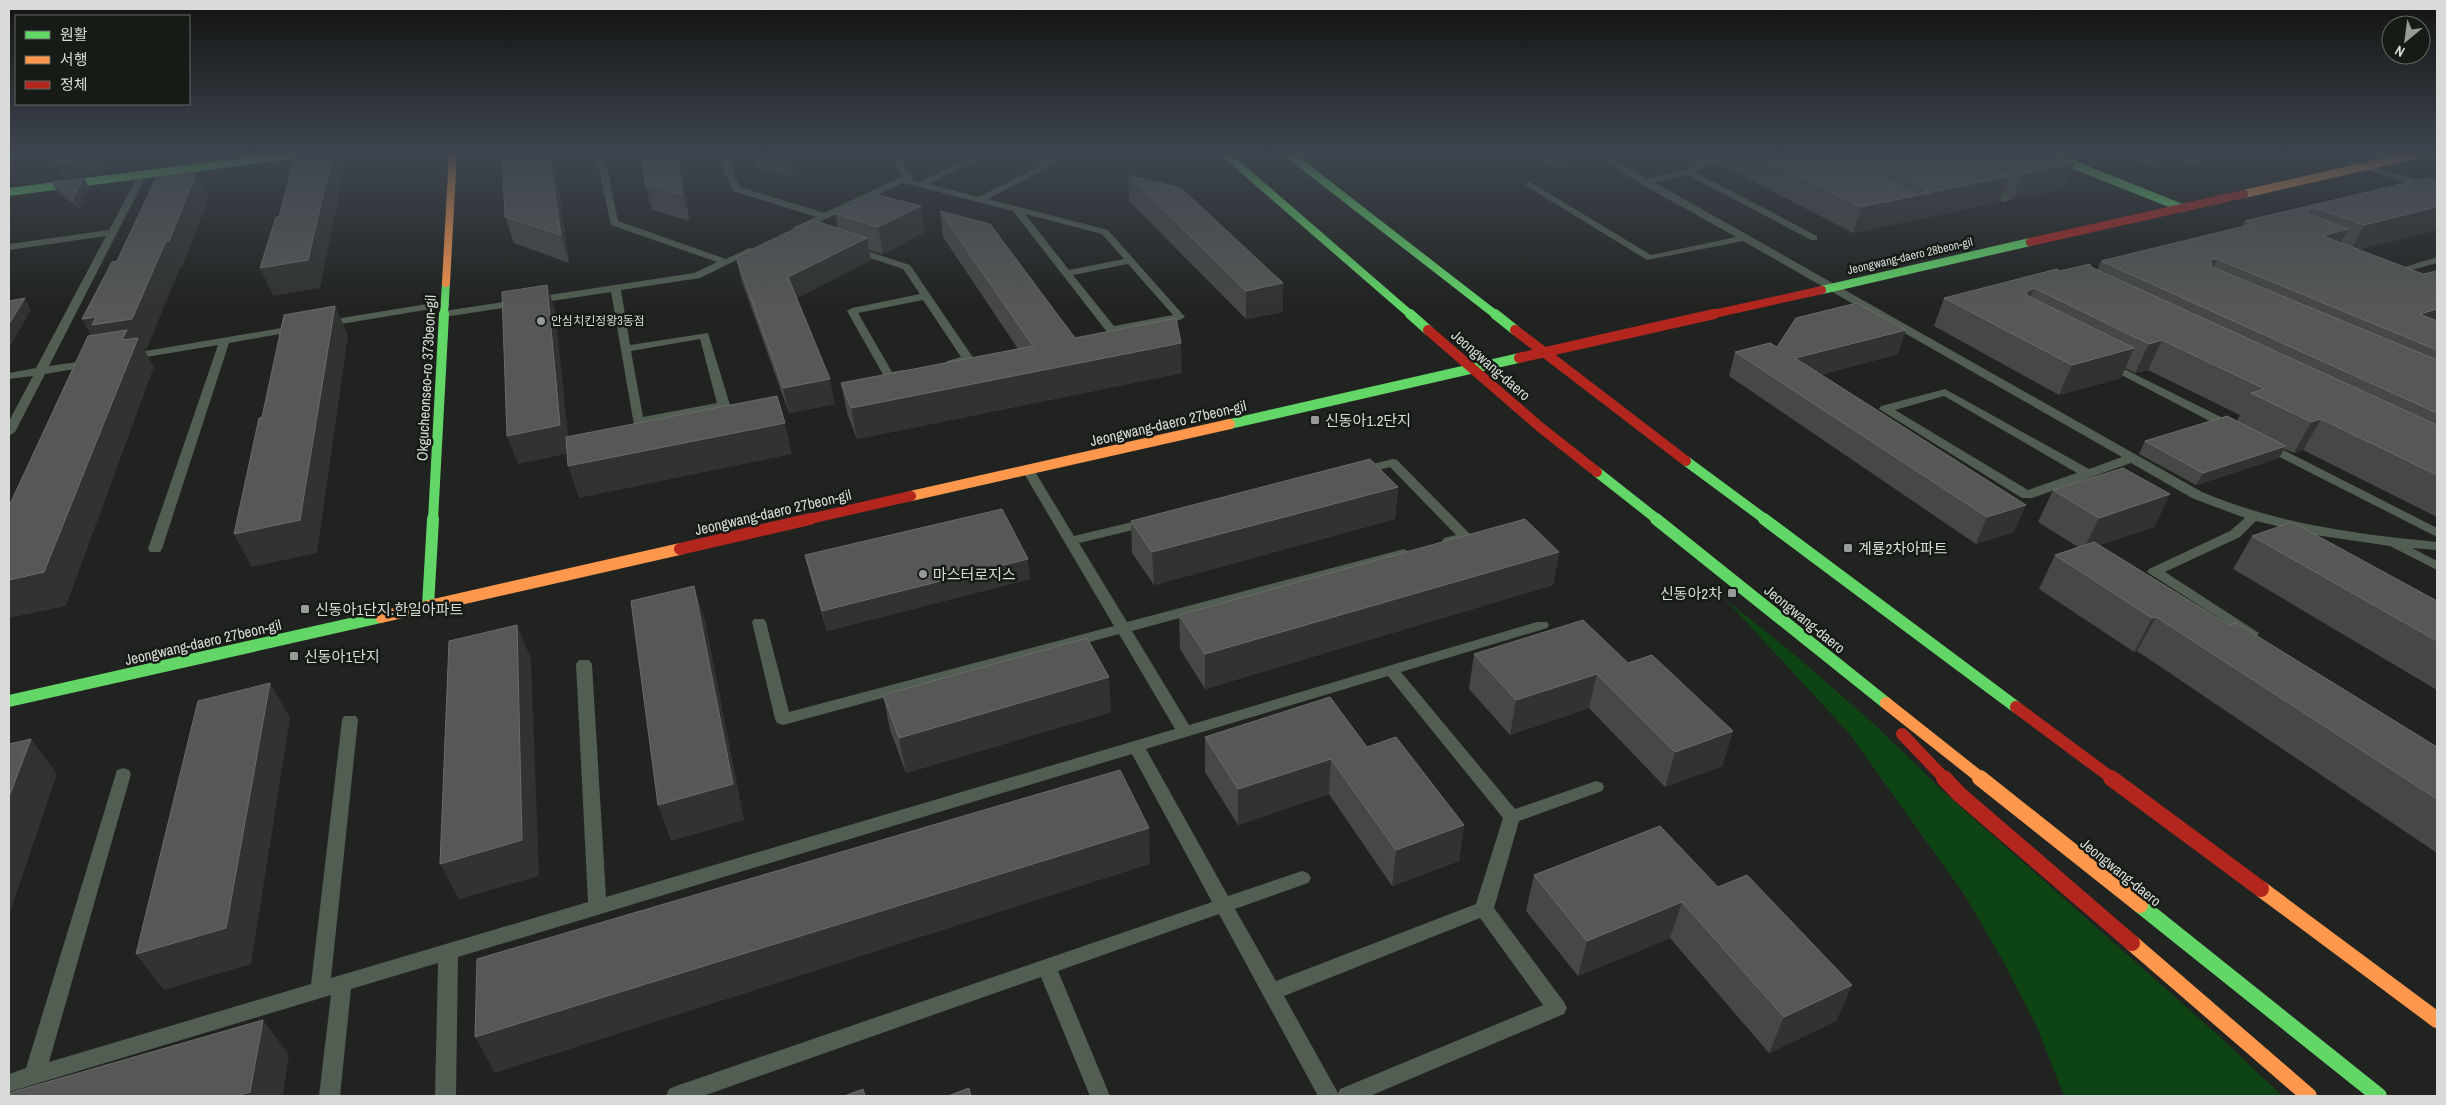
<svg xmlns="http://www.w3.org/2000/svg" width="2446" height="1105" font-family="'Archivo Narrow','Noto Sans KR',sans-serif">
<rect width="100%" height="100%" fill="#212321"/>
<path fill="#0e4414" d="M 1726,600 L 1795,655 L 1875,725 L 1947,795 L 2219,1036 L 2282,1096 L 2064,1096 L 2037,1027 L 2002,959 L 1964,894 L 1849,733 Z"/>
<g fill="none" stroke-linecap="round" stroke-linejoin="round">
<path fill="#515e51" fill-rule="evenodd" d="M 607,152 L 631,152 L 605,158 L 618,221 L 726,259 L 749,248 L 757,250 L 700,278 L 621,290 L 630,345 L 708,333 L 730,405 L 728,407 L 638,426 L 634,425 L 611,292 L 444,317 L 439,314 L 444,311 L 694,273 L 717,262 L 611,225 L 596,156 ZM 700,339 L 717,403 L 643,417 L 631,351 Z
M 716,152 L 724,152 L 740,187 L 824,213 L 903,176 L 887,152 L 896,152 L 912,177 L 910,179 L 920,182 L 980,152 L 992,152 L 929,184 L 979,197 L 1045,163 L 1009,152 L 1025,152 L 1056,160 L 1056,164 L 988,199 L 1108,230 L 1185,317 L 1180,320 L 1107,332 L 1013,211 L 903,183 L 800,231 L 794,231 L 794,227 L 816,217 L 733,191 ZM 1025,214 L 1102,234 L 1124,259 L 1069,270 ZM 1128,264 L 1173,315 L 1114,326 L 1073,275 Z
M 1590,152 L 1601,152 L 1647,179 L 1686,170 L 1714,152 L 1724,152 L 1695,172 L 1817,236 L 1817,240 L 1811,240 L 1688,175 L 1654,182 L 2202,492 C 2278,524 2356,534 2437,542 L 2437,550 L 2412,548 L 2437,561 L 2437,570 L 2390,546 L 2315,535 L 2256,521 L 2240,537 L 2165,572 L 2259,633 L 2257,636 L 2247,636 L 2147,572 L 2149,569 L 2230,531 L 2245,518 L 2192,498 L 2131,463 L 2032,498 L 2022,498 L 1879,409 L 1881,406 L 1945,389 L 2089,469 L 2122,457 L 1743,241 L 1647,260 L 1523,184 L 1530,182 L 1651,255 L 1736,237 L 1641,184 ZM 1944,396 L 2077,473 L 2028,490 L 1895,410 Z
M 2119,152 L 2132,152 L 2158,164 L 2151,166 Z
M 2364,152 L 2377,152 L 2397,161 L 2390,163 Z
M 2364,165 L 2370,165 L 2437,187 L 2437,193 L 2364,169 Z
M 143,171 L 147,174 L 49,366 L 92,360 L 98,363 L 92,366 L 45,374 L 15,432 L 9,436 L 9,421 L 33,376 L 9,379 L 9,373 L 36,368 L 106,236 L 9,250 L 9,244 L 109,230 L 139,174 Z
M 1985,187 L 2010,198 L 2011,200 L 2004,202 L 1982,192 L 1981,190 Z
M 849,247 L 855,247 L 910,265 L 974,359 L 972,361 L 947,365 L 947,361 L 961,357 L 923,300 L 858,313 L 892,372 L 903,370 L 909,373 L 903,376 L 885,378 L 847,311 L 852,308 L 920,294 L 903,269 L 849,251 Z
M 2437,257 L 2437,263 L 2390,276 L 2385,273 Z
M 445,301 L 450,304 L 449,306 L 323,327 L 318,324 L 323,321 Z
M 299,325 L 304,328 L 303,330 L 229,343 L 162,549 L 160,552 L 150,552 L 148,549 L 218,345 L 128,360 L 122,357 L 128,354 Z
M 2108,361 L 2235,424 L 2237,427 L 2231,431 L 2227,430 L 2104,366 L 2104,362 Z
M 2266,441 L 2437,528 L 2437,537 L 2262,448 L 2260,445 L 2262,442 Z
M 1393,459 L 1397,460 L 1470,534 L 1472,537 L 1470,540 L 1449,545 L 1444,544 L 1442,541 L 1444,538 L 1456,535 L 1390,467 L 1360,475 L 1354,471 L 1356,468 Z
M 1028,466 L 1034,470 L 1074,536 L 1149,518 L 1156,522 L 1154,525 L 1079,543 L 1127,622 L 1404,549 L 1411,553 L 1409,556 L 1132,631 L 1189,725 L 1537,622 L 1547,622 L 1549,625 L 1547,628 L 1401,672 L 1515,809 L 1596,781 L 1602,783 L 1604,787 L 1602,791 L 1519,821 L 1494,908 L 1564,1002 L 1567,1008 L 1564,1014 L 1370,1096 L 1318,1096 L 1219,914 L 1058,971 L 1110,1096 L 1090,1096 L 1041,977 L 703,1096 L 666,1096 L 669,1089 L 676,1086 L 1212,902 L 1132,754 L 458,957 L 456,1096 L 435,1096 L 438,963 L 351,989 L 340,1096 L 319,1096 L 331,995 L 9,1092 L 9,1074 L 26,1068 L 117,770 L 123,768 L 129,770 L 131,774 L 49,1062 L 311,984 L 342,720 L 344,716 L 356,716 L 358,720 L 331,978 L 588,902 L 576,664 L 579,660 L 589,660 L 592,664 L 606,897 L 1175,729 L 1119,634 L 783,725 L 777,723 L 775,719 L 752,622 L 754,619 L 764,619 L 766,622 L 789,712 L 1114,626 L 1022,470 ZM 1388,676 L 1503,818 L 1476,904 L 1276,981 L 1235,909 L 1308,883 L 1311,878 L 1308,873 L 1302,871 L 1228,896 L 1146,749 ZM 1480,918 L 1543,1005 L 1340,1089 L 1338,1093 L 1284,996 Z"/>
<path stroke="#63d668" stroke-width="8" d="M 1223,152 L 1411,315
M 1286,152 L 1496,315
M 2042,152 L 2182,208
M 9,192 L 316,152
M 1822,290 L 2030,242
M 444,315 L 446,283"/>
<path stroke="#63d668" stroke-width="10" d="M 1410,314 L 1428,330
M 1495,314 L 1515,330
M 1230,424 L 1519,358
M 1686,461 L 1766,520
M 1597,472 L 1658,520
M 433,520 L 444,314"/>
<path stroke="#63d668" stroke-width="12" d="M 1656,519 L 1886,703
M 1764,519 L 2016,707
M 428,606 L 433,519
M 9,701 L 381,617"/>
<path stroke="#63d668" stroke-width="16" d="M 2140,905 L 2379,1096"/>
<path stroke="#ff974d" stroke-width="8" d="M 2244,194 L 2428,152
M 446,283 L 453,152"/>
<path stroke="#ff974d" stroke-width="10" d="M 911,496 L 1230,424"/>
<path stroke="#ff974d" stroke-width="12" d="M 381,617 L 680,549
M 1886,703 L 1982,779"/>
<path stroke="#ff974d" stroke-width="16" d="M 1980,778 L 2140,905
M 2261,889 L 2437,1020
M 2132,943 L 2309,1096"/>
<path stroke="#b3261e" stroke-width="8" d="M 2030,242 L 2244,194
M 1709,315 L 1822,290"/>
<path stroke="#b3261e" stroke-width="10" d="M 1428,330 L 1540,427 L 1597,472
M 1515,330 L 1686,461
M 1519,358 L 1714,314
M 805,520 L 911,496"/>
<path stroke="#b3261e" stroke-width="12" d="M 680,549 L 810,519
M 2016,707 L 2113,779
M 1902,734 L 1945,779"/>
<path stroke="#b3261e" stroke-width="16" d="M 1944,778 L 1959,794 L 2132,943
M 2111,778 L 2261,889"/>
</g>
<path fill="#464846" d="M 502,152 L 553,152 L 554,157 L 569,263 L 514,243 L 505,217 Z
M 641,152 L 677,152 L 690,221 L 652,210 L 645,184 Z
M 752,152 L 789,152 L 794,178 L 757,167 Z
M 1526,152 L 1599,152 L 1598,159 L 1552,167 Z
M 1606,152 L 1629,152 L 1628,154 L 1612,156 Z
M 1697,152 L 1710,152 L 1704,156 Z
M 1716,152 L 2048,152 L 2065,188 L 2013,199 L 2002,194 L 2000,202 L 1853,233 L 1714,161 Z
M 2161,152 L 2248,152 L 2193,164 Z
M 1128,175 L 1283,283 L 1283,312 L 1246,319 L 1129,201 Z
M 2427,178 L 2360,250 L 2423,274 L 2437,271 L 2437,517 L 2303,450 L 2294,453 L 2284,449 L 2279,458 L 2196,485 L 2139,454 L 2145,441 L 2237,421 L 2240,415 L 2148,370 L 2135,373 L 2125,368 L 2121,378 L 2059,395 L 1934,326 L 1944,298 L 2060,271 L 2091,267 L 2097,270 L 2101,261 L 2242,227 L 2245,221 Z
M 52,182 L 89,188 L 79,208 L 58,193 Z
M 940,211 L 1075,338 L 1182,373 L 857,439 L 847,413 L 841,383 L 1018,349 L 943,237 Z
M 836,214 L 925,232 L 883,254 L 869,250 L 871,260 L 797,298 L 835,404 L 789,413 L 741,279 L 736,257 L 838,229 Z
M 1777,347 L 1898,354 L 1820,375 L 2014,532 L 1976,544 L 1729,376 L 1735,352 Z
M 1398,487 L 1395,519 L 1154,585 L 1132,553 L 1131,521 Z
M 2053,490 L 2170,494 L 2154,527 L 2099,545 L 2229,625 L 2437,747 L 2437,853 L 2137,651 L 2134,652 L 2039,589 L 2055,555 L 2078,547 L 2038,522 Z
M 2252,536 L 2437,601 L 2437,690 L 2233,569 Z
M 1559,552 L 1553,585 L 1205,689 L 1180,649 L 1179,615 Z
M 805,555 L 1030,579 L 827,631 L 810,575 Z
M 1474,654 L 1628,663 L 1733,731 L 1722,766 L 1665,787 L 1589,708 L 1510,735 L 1469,689 Z
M 883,695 L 1111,712 L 906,773 L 890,730 Z
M 1205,737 L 1367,747 L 1464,825 L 1459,861 L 1392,886 L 1329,794 L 1238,825 L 1205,772 Z
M 1534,875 L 1718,887 L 1852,985 L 1836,1021 L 1769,1053 L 1670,938 L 1578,976 L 1526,911 Z"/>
<path fill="#313331" d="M 51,152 L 108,152 L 97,173 L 63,178 L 57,167 L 50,168 L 42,154 Z
M 333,152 L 339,152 L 345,166 L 320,288 L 273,296 L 260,268 Z
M 549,152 L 553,152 L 554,157 L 569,263 L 561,235 Z
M 676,152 L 677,152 L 690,221 L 683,195 Z
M 1554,152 L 1599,152 L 1598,159 L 1552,167 Z
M 1613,152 L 1629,152 L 1628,154 L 1612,156 Z
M 1705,152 L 1710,152 L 1704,156 Z
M 2199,152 L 2248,152 L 2193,164 Z
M 2074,163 L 2065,188 L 2013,199 L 2022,174 Z
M 197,172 L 209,198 L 182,268 L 180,268 L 147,348 L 144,349 L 154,367 L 66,606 L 9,618 L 9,580 L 98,349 L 82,319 L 96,317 Z
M 2009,176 L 2000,202 L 1853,233 L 1861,207 Z
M 84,178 L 89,188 L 79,208 L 73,198 Z
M 921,206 L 925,232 L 883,254 L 878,227 Z
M 2437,207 L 2437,230 L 2350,252 L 2364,225 Z
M 2348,229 L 2334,256 L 2323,236 Z
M 867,238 L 871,260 L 793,300 L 788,277 Z
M 2217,259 L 2204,286 L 2211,260 Z
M 1283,283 L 1283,312 L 1246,319 L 1246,291 Z
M 547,285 L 555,310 L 570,453 L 518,464 L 507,436 Z
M 2034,288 L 2023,316 L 2026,292 Z
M 25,298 L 31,310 L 9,348 L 9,324 Z
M 335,306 L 348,335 L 317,553 L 252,567 L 234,534 Z
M 2437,309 L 2437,333 L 2420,314 Z
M 1906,330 L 1898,354 L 1788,383 L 1795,358 Z
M 2162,340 L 2148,370 L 2135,373 L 2149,344 Z
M 1181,343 L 1182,373 L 857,439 L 851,408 Z
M 2134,348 L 2121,378 L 2059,395 L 2072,365 Z
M 830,379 L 835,404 L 789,413 L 783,388 Z
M 2321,419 L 2303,450 L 2294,453 L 2311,422 Z
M 785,423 L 792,454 L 579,498 L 568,466 Z
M 2286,446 L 2279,458 L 2196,485 L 2203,473 Z
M 1398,487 L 1395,519 L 1154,585 L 1152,552 Z
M 2170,494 L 2154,527 L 2083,551 L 2099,518 Z
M 2026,505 L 2014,532 L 1976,544 L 1987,517 Z
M 1559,552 L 1553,585 L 1205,689 L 1205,654 Z
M 1028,559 L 1030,579 L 827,631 L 822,611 Z
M 694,586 L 705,620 L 744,820 L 671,841 L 658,805 Z
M 2156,617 L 2137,651 L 2134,652 L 2152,618 Z
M 517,625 L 531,659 L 539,876 L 459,899 L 440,864 Z
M 1597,674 L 1589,708 L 1510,735 L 1516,700 Z
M 1109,677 L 1111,712 L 906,773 L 899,738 Z
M 270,683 L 290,718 L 251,964 L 164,990 L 136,954 Z
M 1733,731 L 1722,766 L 1665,787 L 1675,752 Z
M 31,739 L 57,774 L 9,915 L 9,797 Z
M 1331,759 L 1329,794 L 1238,825 L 1238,789 Z
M 1464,825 L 1459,861 L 1392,886 L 1396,850 Z
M 1149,828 L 1150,864 L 495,1073 L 475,1037 Z
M 1682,902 L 1670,938 L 1578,976 L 1587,941 Z
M 1852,985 L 1836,1021 L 1769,1053 L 1784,1017 Z
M 263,1020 L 289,1055 L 283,1096 L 236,1096 Z"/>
<path fill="#565856" stroke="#6a6c6a" d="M 62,152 L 93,152 L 89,159 L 55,163 Z
M 296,152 L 333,152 L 308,260 L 260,268 L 276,217 L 279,217 Z
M 502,152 L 549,152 L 561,235 L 505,217 Z
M 641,152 L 676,152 L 683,195 L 645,184 Z
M 1751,152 L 1828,152 L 1918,195 L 1928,190 L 1848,152 L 1954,152 L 2009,176 L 1861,207 Z
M 1974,152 L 2048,152 L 2074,163 L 2022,174 Z
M 197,172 L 169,241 L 166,241 L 132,319 L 92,325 L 96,317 L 82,319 L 112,262 L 117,261 L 156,178 Z
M 1128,175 L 1181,188 L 1283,283 L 1246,291 Z
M 84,178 L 73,198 L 52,182 Z
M 2427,178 L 2437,181 L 2437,207 L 2364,225 L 2316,208 L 2308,208 L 2308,214 L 2348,229 L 2323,236 L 2423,274 L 2437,271 L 2437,309 L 2420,314 L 2437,321 L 2437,350 L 2217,259 L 2211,260 L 2212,267 L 2437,360 L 2437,413 L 2101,261 L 2253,224 L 2245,221 Z
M 878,195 L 921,206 L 878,227 L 836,214 Z
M 940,211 L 990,224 L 1075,338 L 1176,318 L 1181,343 L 851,408 L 841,383 L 1033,346 Z
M 813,220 L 867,238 L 788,277 L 830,379 L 783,388 L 736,257 Z
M 2090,264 L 2091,267 L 2437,425 L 2437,475 L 2321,419 L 2311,422 L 2251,393 L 2265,389 L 2162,340 L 2149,344 L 2034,288 L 2026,292 L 2028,296 L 2134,348 L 2072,365 L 1944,298 L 2057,269 L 2060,271 Z
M 547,285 L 560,425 L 507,436 L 502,292 Z
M 25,298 L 9,324 L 9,301 Z
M 1857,303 L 1906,330 L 1795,358 L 2026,505 L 1987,517 L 1735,352 L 1770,343 L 1777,347 L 1796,318 Z
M 335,306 L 300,520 L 234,534 L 259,418 L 262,417 L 284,315 Z
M 127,330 L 122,340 L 138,338 L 44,572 L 9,580 L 9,506 L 88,336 Z
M 777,396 L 785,423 L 568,466 L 566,437 Z
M 2227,416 L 2286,446 L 2203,473 L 2145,441 Z
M 1370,459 L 1398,487 L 1152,552 L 1131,521 Z
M 2123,468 L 2170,494 L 2099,518 L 2053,490 Z
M 1002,509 L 1028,559 L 822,611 L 805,555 Z
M 1525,519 L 1559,552 L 1205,654 L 1179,615 Z
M 2292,522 L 2437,601 L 2437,641 L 2252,536 Z
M 2094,542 L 2229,625 L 2236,623 L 2437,747 L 2437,799 L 2156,617 L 2152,618 L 2055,555 Z
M 694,586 L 733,784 L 658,805 L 631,601 Z
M 1583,620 L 1628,663 L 1652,655 L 1733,731 L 1675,752 L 1597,674 L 1516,700 L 1474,654 Z
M 517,625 L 522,840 L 440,864 L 449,641 Z
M 1087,638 L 1109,677 L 899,738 L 883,695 Z
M 270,683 L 226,928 L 136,954 L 198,701 Z
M 1330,697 L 1367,747 L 1396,737 L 1464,825 L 1396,850 L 1331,759 L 1238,789 L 1205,737 Z
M 31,739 L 9,797 L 9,744 Z
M 1120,770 L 1149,828 L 475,1037 L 477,959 Z
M 1660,826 L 1718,887 L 1747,875 L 1852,985 L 1784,1017 L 1682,902 L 1587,941 L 1534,875 Z
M 263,1020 L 250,1092 L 236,1096 L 9,1096 L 9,1093 Z
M 969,1088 L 971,1096 L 948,1096 Z
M 863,1089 L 865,1096 L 844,1096 Z"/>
<linearGradient id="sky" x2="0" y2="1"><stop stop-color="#121312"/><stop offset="0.5" stop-color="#3d454e"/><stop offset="1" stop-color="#3d454e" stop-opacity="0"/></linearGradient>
<rect width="2446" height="307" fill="url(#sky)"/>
<g fill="#989b98" stroke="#161b16" stroke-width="2">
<circle cx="541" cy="321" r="5"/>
<rect x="1310" y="415" width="10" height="10" rx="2.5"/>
<rect x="1843" y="543" width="10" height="10" rx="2.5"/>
<circle cx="923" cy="574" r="5"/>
<rect x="1727" y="588" width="10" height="10" rx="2.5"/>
<rect x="300" y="604" width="10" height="10" rx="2.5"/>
<rect x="289" y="651" width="10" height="10" rx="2.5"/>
</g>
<g text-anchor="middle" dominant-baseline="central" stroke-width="5" stroke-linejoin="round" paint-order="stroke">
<g font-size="12" fill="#d8dbd8" stroke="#161b16">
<text transform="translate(1910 256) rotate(-13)">Jeongwang-daero 28beon-gil</text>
</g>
<g font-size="12" fill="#d8dbd8" stroke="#161b16" text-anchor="start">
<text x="551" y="321">안심치킨정왕3동점</text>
</g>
<g font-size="15" fill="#d8dbd8" stroke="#161b16">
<text transform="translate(1491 365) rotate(41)">Jeongwang-daero</text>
<text transform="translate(426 378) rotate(-87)">Okgucheonseo-ro 373beon-gil</text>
<text transform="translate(1168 423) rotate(-13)">Jeongwang-daero 27beon-gil</text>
<text transform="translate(773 512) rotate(-13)">Jeongwang-daero 27beon-gil</text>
<text transform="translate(1805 619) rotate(39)">Jeongwang-daero</text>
<text transform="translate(203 642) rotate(-13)">Jeongwang-daero 27beon-gil</text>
<text transform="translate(2121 872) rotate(39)">Jeongwang-daero</text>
</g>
<g font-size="15" fill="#d8dbd8" stroke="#161b16" text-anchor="start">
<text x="1325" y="420">신동아1.2단지</text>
<text x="1858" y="548">계룡2차아파트</text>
<text x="933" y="574">마스터로지스</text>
<text x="1722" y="593" text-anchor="end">신동아2차</text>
<text x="315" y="609">신동아1단지.한일아파트</text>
<text x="304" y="656">신동아1단지</text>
</g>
</g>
<rect width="2446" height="1105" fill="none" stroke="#d8dbd8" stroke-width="20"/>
<rect x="15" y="15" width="175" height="90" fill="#161b16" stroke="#646864"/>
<rect x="25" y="31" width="25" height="8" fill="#63d668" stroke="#646864"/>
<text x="60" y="40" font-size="15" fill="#d8dbd8">원활</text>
<rect x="25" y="56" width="25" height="8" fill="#ff974d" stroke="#646864"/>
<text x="60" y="65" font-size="15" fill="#d8dbd8">서행</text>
<rect x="25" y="81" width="25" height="8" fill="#b3261e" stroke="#646864"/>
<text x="60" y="90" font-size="15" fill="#d8dbd8">정체</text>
<g transform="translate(2406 40) rotate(209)"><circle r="24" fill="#161b16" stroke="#646864"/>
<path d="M0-4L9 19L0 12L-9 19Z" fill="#989b98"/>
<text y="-8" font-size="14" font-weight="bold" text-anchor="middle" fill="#d8dbd8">N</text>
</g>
</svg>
